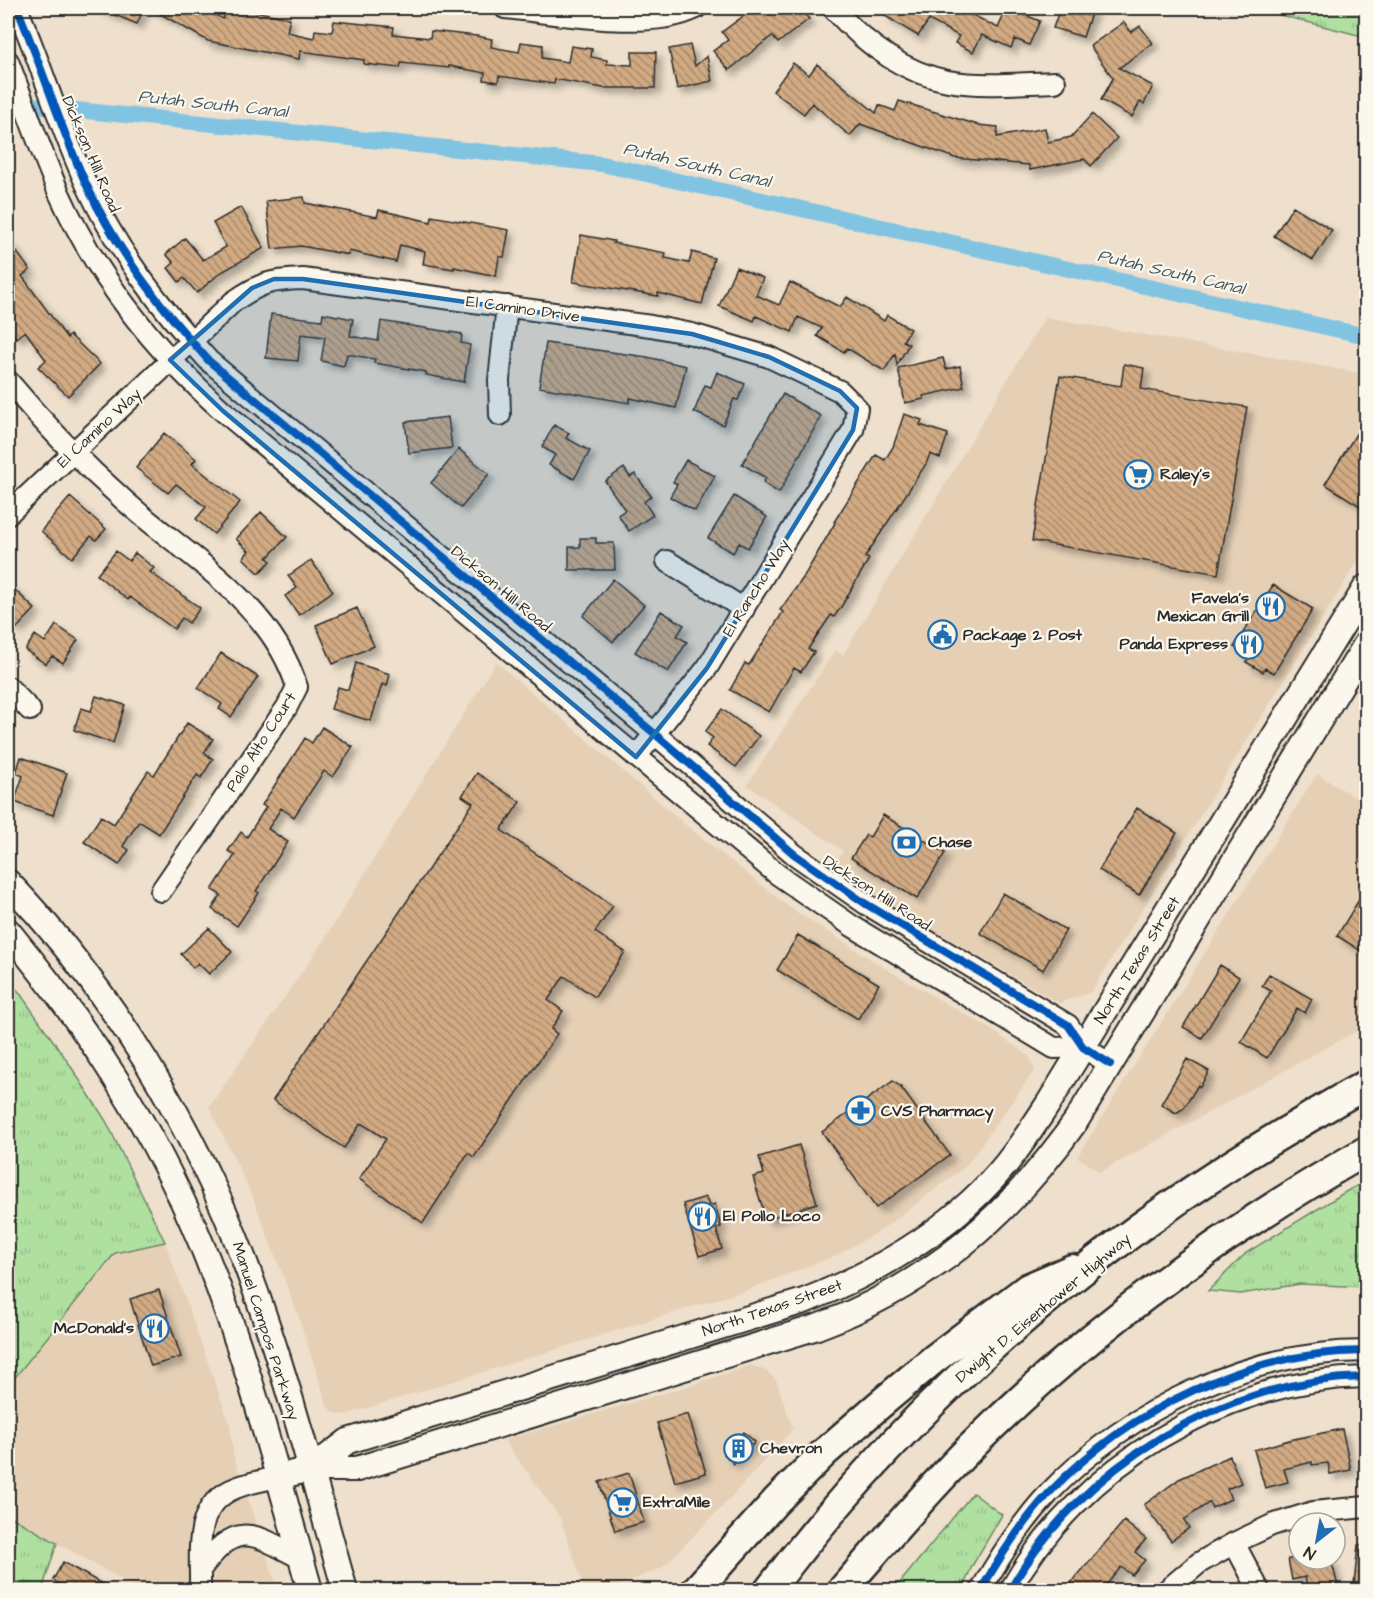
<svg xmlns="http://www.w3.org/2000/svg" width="1374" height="1598" font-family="'Architects Daughter',sans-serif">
<defs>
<pattern id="grass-tufts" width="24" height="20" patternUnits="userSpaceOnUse" patternTransform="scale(1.5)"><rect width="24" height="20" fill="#afe0a0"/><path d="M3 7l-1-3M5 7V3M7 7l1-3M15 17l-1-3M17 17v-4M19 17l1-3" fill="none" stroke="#97c08a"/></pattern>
<pattern id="building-back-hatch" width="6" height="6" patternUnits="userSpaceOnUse" patternTransform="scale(1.5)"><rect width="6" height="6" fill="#d1aa83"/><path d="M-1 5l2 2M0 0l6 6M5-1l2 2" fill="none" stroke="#aa8b6b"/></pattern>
<filter id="shadow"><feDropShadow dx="5.5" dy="5.5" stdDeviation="3" flood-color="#0004"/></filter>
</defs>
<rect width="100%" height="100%" fill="#eee0cc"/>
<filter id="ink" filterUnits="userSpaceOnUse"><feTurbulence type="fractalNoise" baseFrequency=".0167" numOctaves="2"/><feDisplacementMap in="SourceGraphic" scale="12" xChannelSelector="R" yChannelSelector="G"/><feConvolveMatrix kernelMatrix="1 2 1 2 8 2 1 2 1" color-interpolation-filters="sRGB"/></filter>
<g filter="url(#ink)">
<path fill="#e5d0b6" d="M 1045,317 L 1366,374 L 1366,548 L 1091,992 L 1059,1003 L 831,871 L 843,851 L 747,785 L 835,650 L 843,655 Z
M 496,662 L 687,826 L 789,907 L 883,967 L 989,1028 L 1029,1056 L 1035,1070 L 965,1167 L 880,1231 L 835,1256 L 747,1290 L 345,1415 L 335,1413 L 328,1408 L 298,1315 L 252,1195 L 209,1107 L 322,943 Z
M 1317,774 L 1366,804 L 1366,1026 L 1100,1172 L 1077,1157 Z
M 165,1242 L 230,1425 L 233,1454 L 278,1590 L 140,1590 L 8,1515 L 8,1386 L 115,1253 Z
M 751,1365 L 766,1371 L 776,1380 L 793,1429 L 724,1505 L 662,1568 L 607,1590 L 585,1590 L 560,1518 L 504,1440 L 685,1387 Z"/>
<path fill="url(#grass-tufts)" stroke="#6d8666" stroke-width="1.5" d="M 1252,8 L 1366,8 L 1366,37 Z
M 8,980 L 19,992 L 68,1062 L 106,1121 L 165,1242 L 115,1253 L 8,1386 Z
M 1366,1181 L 1366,1287 L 1300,1284 L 1241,1294 L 1208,1291 L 1246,1253 L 1347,1191 Z
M 973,1493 L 1002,1515 L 972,1566 L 962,1590 L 894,1590 Z
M 8,1515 L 57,1543 L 42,1590 L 8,1590 Z"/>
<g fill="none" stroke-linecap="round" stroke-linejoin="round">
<path stroke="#81c4e2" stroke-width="16" d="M 8,103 L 602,164 L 1366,336"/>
</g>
<path fill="url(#building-back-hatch)" stroke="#2b2b2b" stroke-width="1.5" filter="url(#shadow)" d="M 98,8 L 144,8 L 137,24 Z
M 150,8 L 202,8 L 223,19 L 226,8 L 238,8 L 290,18 L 287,32 L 314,38 L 315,30 L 332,32 L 334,21 L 394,27 L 393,34 L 430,38 L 431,31 L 477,36 L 492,39 L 491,47 L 519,52 L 521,42 L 543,45 L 542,58 L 568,62 L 571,46 L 592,49 L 591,57 L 607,60 L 607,64 L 632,65 L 632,52 L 656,52 L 655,88 L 603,88 L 555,79 L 554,84 L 499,76 L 498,82 L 484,80 L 485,73 L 449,66 L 449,68 L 401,63 L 400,68 L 364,64 L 364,60 L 300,51 L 299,59 L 208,41 Z
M 754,8 L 799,8 L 809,19 L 778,43 L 772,36 L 729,70 L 713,51 L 728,40 L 722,32 Z
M 890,8 L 959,8 L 998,28 L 1007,8 L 1040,21 L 1029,45 L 1015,39 L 1011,48 L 982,35 L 973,52 L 955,43 L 959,36 L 929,20 L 918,36 L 885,16 Z
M 1060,8 L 1093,8 L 1083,37 L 1053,28 Z
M 1124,22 L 1131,32 L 1140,26 L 1153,43 L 1119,68 L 1153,86 L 1144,104 L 1140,102 L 1132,117 L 1101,100 L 1113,78 L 1090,46 Z
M 690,45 L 695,66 L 707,56 L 712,81 L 677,89 L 669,49 Z
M 793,63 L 809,75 L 817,64 L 876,113 L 879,105 L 895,111 L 899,101 L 978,125 L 998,127 L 997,137 L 1045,128 L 1048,142 L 1071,137 L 1092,114 L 1117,138 L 1091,166 L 1084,159 L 1030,170 L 1029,165 L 955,158 L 860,124 L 850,136 L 812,103 L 804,114 L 773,91 Z
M 304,197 L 305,203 L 377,217 L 379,210 L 431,222 L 432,216 L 509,230 L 504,257 L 499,257 L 496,276 L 454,267 L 454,269 L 423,264 L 425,251 L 400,245 L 396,262 L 349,251 L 349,255 L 301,246 L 272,249 L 266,201 Z
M 1293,206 L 1332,230 L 1313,260 L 1274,236 Z
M 241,207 L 264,248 L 220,273 L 197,293 L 184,278 L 179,282 L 168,268 L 174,263 L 166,254 L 185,238 L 203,260 L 226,247 L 213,223 Z
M 581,235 L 614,241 L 613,243 L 666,253 L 665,258 L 689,263 L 692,252 L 714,258 L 702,304 L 658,293 L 658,296 L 573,282 Z
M 8,240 L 30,270 L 22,276 L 67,338 L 70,335 L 100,364 L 68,396 L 38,367 L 46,360 L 25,331 L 16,338 L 8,326 Z
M 736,267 L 763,278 L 756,295 L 779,305 L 790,282 L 840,307 L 847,297 L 884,321 L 887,315 L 910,329 L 903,341 L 909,344 L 897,365 L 895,354 L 884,371 L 847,348 L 844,352 L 817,336 L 822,328 L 798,317 L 792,332 L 756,316 L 754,321 L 719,306 Z
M 323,313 L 353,319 L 350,336 L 378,341 L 381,321 L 462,334 L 461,343 L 470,345 L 464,382 L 426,375 L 426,372 L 374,363 L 375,359 L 347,354 L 344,366 L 321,361 L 325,337 L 301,334 L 298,361 L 266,358 L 271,314 L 322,320 Z
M 546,343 L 647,357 L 686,366 L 676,408 L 630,398 L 629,403 L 539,387 Z
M 943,358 L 946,369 L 960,366 L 964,387 L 923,396 L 924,399 L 905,403 L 898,368 Z
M 1124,364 L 1144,368 L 1141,389 L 1247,407 L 1218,574 L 1032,541 L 1060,376 L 1121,386 Z
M 717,372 L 745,384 L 738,400 L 734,399 L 723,425 L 694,412 L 705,385 L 711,387 Z
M 783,394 L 821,416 L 779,493 L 763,483 L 766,478 L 742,464 Z
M 904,414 L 922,420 L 920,425 L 948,434 L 940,458 L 930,454 L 926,464 L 865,557 L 869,559 L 841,607 L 834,617 L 831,615 L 808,649 L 814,652 L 801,672 L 794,668 L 769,712 L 730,690 L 745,663 L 749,665 L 783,612 L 780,610 L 803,578 L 835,523 L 834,522 L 876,455 L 885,460 L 893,447 Z
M 448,417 L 452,448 L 409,453 L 405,422 Z
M 1366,418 L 1366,510 L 1325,484 Z
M 554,425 L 569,433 L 566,438 L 590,451 L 574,479 L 549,465 L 555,455 L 542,447 Z
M 164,433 L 196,459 L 192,464 L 240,502 L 214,534 L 196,519 L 206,507 L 176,484 L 168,493 L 136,468 Z
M 459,449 L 489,474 L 461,508 L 431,483 Z
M 686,460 L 715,476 L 695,511 L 670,497 L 677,484 L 673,482 Z
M 624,468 L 630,477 L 635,474 L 651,496 L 644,502 L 653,515 L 629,531 L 618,515 L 625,510 L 605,481 Z
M 734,496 L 767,517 L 748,548 L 739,543 L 733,553 L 708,538 Z
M 70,497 L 106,529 L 96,540 L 91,536 L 72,558 L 41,531 Z
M 261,512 L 287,537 L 267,558 L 271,561 L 259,573 L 243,558 L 249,551 L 236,539 Z
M 580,538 L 596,538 L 596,543 L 614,543 L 615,570 L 569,570 L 569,547 L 580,547 Z
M 116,551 L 129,561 L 135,553 L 154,568 L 150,572 L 200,608 L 189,623 L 182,618 L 174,629 L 130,597 L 128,600 L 97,575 Z
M 311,560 L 333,591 L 299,615 L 285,596 L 297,588 L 288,576 Z
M 613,579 L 644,605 L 613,642 L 583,616 Z
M 8,583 L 35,609 L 16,629 L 8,620 Z
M 1273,585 L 1313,609 L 1274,673 L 1265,668 L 1263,672 L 1246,662 L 1250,657 L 1234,647 Z
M 357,608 L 374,646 L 333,664 L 316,625 Z
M 661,611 L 684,625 L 677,636 L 687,642 L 668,672 L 635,652 Z
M 56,625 L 78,640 L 63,663 L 52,656 L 46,664 L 25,650 L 35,635 L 45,642 Z
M 221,653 L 258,677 L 231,717 L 219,709 L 222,704 L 198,688 Z
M 356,663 L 390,674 L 387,686 L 382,684 L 371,721 L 331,709 L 338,687 L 348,690 Z
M 96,696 L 125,705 L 113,743 L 74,730 L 81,708 L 91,711 Z
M 722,709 L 759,736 L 736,767 L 707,746 L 713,738 L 705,732 Z
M 187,723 L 213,739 L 204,753 L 213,759 L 201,778 L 197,775 L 159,834 L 139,821 L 123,846 L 129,850 L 119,865 L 84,842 L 101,816 L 114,824 L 148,771 L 154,775 Z
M 322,727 L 353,747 L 333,777 L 324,771 L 294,817 L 281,808 L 268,829 L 288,842 L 256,891 L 259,893 L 237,926 L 212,909 L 221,895 L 212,890 L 235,855 L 228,851 L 241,832 L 247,837 L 266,807 L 262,805 L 305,738 L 312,743 Z
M 21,757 L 67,773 L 53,815 L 14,802 L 23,776 L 16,773 Z
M 477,773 L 520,802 L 501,830 L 613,906 L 595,932 L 625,952 L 595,997 L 564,976 L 548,1000 L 563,1011 L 551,1029 L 557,1034 L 474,1157 L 468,1153 L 423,1223 L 359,1179 L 386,1139 L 361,1123 L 344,1148 L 273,1100 L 473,803 L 462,796 Z
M 1137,808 L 1177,833 L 1139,895 L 1099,870 Z
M 883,815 L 945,853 L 917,899 L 851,858 L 866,835 L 870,837 Z
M 1366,888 L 1366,954 L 1337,936 Z
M 1003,893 L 1066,930 L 1043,970 L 980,933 Z
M 209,928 L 232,952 L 209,974 L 198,963 L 193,968 L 181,954 Z
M 798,935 L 879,984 L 858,1019 L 777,970 Z
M 1220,965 L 1239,977 L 1202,1038 L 1183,1027 Z
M 1269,974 L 1312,999 L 1305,1013 L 1297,1008 L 1267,1058 L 1241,1042 L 1271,991 L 1262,986 Z
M 1187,1059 L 1209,1071 L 1200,1087 L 1198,1085 L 1184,1108 L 1176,1113 L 1161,1104 Z
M 893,1081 L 900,1086 L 950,1155 L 876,1208 L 822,1132 Z
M 799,1145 L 817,1203 L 766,1219 L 753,1177 L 764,1174 L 759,1157 Z
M 706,1197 L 709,1206 L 715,1204 L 721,1227 L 716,1228 L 722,1249 L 699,1256 L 683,1204 Z
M 159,1290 L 181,1357 L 151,1366 L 130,1299 Z
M 688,1414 L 706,1473 L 675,1482 L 657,1423 Z
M 1342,1429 L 1351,1470 L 1330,1474 L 1328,1463 L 1312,1465 L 1312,1462 L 1284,1469 L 1288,1482 L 1265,1488 L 1254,1450 L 1289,1440 Z
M 744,1432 L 755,1442 L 734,1464 L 724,1454 Z
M 1230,1456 L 1241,1483 L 1227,1489 L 1231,1499 L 1212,1508 L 1210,1502 L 1184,1520 L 1189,1528 L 1171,1541 L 1144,1505 L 1179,1479 Z
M 629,1473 L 644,1522 L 615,1531 L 599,1482 Z
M 1124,1521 L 1146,1539 L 1135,1552 L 1145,1560 L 1132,1575 L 1121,1567 L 1102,1590 L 1065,1590 Z
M 1358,1545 L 1366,1545 L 1366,1585 L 1354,1584 Z
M 1288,1559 L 1331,1559 L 1338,1586 L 1308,1590 L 1305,1577 L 1292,1580 Z
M 63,1562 L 113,1590 L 54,1590 L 58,1583 L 53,1580 Z"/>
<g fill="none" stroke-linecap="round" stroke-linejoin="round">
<defs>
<path id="minor" d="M 17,8 C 42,66 60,128 87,186 C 118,252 160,307 209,361 L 655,734 L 794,854 L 866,904 L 1068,1025 L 1083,1047 L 1110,1064
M 505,8 C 557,13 649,32 696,8
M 833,8 C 864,43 901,72 948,81 C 983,87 1020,83 1055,82
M 8,61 C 25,105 40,150 59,193 C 98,279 153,348 223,411 L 777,874 L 852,926 L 1054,1048 L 1083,1047
M 8,381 C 43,423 84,465 126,502 C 187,556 272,604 297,687 L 287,707 L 161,891
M 500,415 L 499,380 L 507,306
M 8,514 L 233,302 C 260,283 270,280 303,279 L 651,326 L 692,334 L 769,357 L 840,391 L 857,408 L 853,430 L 707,668 L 636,757
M 667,561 L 744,609
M 8,687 L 30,710
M 1234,1543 L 1259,1590
M 200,1570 C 237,1520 251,1532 300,1558
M 200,1590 C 201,1554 192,1509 231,1490 C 245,1483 262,1481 277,1477
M 981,1590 C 1000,1556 1022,1522 1049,1493 C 1130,1408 1248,1351 1366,1351
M 1010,1590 C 1080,1466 1223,1379 1366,1377
M 1167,1590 L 1199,1563 L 1234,1543 L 1272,1525 L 1313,1512 L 1366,1507"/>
<path id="major" d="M 8,882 C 112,991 193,1124 246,1265 C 286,1371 314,1482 345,1590
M 8,931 C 87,1027 153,1127 201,1243 C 247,1355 277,1474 310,1590
M 311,1469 L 348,1441 L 804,1301 C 880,1271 954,1228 1006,1164 C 1021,1145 1035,1124 1048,1104 L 1366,587
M 277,1477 L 311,1469 L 357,1469 L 817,1327 C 927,1286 1009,1217 1076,1121 L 1366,644"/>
<path id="highway" d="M 696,1590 L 776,1501 L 824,1453 L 878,1406 L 934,1359 L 1028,1288 L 1072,1269
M 769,1590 C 906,1408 1084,1251 1280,1135 C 1309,1118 1337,1100 1366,1085
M 842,1590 C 884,1542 925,1493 970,1448 C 1088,1330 1222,1233 1366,1151"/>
</defs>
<use href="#minor" stroke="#2b2b2b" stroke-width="24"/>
<use href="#major" stroke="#2b2b2b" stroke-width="28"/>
<use href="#highway" stroke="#2b2b2b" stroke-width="33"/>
<use href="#minor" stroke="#fbf7ec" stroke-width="20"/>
<use href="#major" stroke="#fbf7ec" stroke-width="24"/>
<use href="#highway" stroke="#fbf7ec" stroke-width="28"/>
<defs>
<path id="cycleway" d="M 17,8 C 42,66 60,128 87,186 C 118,252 160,307 209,361 L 655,734 L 794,854 L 866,904 L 1068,1025 L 1083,1047 L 1110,1064
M 981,1590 C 1000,1556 1022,1522 1049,1493 C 1130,1408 1248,1351 1366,1351
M 1010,1590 C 1080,1466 1223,1379 1366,1377"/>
</defs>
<use href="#cycleway" stroke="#fbf7ec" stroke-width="11"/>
<use href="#cycleway" stroke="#0057b8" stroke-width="8"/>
</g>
</g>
<path fill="#1f6fb2" fill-opacity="0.2" stroke="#1f6fb2" stroke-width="4.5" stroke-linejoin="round" d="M 274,279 L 303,279 L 692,334 L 769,357 L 840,391 L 857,408 L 853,430 L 707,668 L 636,757 L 223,411 L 170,360 L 252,288 Z"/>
<defs>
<symbol id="supermarket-ring" viewBox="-11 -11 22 22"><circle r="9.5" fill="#fbf7ec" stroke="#1f6fb2" stroke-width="1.5"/><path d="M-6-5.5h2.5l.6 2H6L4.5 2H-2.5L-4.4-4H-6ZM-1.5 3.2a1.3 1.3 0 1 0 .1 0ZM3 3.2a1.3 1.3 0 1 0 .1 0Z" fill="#1f6fb2"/></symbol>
<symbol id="restaurant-ring" viewBox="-11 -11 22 22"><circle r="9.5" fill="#fbf7ec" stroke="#1f6fb2" stroke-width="1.5"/><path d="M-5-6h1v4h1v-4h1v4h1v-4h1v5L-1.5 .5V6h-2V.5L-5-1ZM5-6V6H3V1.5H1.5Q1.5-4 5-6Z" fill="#1f6fb2"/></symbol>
<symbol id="civic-ring" viewBox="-11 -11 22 22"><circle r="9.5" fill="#fbf7ec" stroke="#1f6fb2" stroke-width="1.5"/><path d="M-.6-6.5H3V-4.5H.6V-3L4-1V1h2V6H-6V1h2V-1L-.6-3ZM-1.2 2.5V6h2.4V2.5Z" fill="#1f6fb2"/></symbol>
<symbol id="bank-ring" viewBox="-11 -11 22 22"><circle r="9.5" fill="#fbf7ec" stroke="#1f6fb2" stroke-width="1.5"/><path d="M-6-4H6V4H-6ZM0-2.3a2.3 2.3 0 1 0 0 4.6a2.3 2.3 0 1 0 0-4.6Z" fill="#1f6fb2"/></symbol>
<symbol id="pharmacy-ring" viewBox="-11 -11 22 22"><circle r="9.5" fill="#fbf7ec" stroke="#1f6fb2" stroke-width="1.5"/><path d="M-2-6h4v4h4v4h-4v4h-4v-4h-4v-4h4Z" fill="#1f6fb2"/></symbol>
<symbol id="building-ring" viewBox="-11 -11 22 22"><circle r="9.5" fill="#fbf7ec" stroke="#1f6fb2" stroke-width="1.5"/><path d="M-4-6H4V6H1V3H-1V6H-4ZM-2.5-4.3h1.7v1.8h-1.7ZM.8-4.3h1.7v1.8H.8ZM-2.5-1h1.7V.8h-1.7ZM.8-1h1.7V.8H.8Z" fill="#1f6fb2"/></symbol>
</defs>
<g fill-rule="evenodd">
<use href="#supermarket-ring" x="1122" y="458" width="33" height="33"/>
<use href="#restaurant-ring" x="1254" y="590" width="33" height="33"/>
<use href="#civic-ring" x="926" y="618" width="33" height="33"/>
<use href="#restaurant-ring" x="1232" y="628" width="33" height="33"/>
<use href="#bank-ring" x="890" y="826" width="33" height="33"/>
<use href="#pharmacy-ring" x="844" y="1094" width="33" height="33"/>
<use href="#restaurant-ring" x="686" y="1200" width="33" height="33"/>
<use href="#restaurant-ring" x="138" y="1312" width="33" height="33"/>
<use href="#building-ring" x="722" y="1432" width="33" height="33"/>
<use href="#supermarket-ring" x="606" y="1486" width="33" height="33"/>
</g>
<g text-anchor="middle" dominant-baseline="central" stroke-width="4.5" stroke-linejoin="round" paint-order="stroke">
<g font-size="16" fill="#2b2b2b" stroke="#fbf7ec">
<text transform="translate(91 154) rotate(67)">Dickson Hill Road</text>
<text transform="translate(523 309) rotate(8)">El Camino Drive</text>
<text transform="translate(99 428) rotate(-43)">El Camino Way</text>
<text transform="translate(756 588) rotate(-58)">El Rancho Way</text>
<text transform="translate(501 589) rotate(40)">Dickson Hill Road</text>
<text transform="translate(261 742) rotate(-57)">Palo Alto Court</text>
<text transform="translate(877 893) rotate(33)">Dickson Hill Road</text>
<text transform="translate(1137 960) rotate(-58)">North Texas Street</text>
<text transform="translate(772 1308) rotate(-19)">North Texas Street</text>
<text transform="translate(1043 1308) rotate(-40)">Dwight D. Eisenhower Highway</text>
<text transform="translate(266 1331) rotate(72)">Manuel Campos Parkway</text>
</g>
<g font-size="16" font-weight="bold" fill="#2b2b2b" stroke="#fbf7ec" text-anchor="start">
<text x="1160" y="474">Raley's</text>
<text x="1249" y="598" text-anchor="end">Favela's<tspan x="1249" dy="18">Mexican Grill</tspan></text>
<text x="963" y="635">Package 2 Post</text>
<text x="1228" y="644" text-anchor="end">Panda Express</text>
<text x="928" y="842">Chase</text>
<text x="881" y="1111">CVS Pharmacy</text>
<text x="723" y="1216">El Pollo Loco</text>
<text x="134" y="1328" text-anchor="end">McDonald's</text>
<text x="760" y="1448">Chevron</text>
<text x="643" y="1502">ExtraMile</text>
</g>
<g font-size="18" font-style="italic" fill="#455962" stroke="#fbf7ec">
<text transform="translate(213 104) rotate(6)">Putah South Canal</text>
<text transform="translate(697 165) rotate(13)">Putah South Canal</text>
<text transform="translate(1171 272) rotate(13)">Putah South Canal</text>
</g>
</g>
<rect width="1374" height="1598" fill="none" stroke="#fbf7ec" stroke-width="30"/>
<rect x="15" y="15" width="1344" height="1568" fill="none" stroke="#2b2b2b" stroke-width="2" filter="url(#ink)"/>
<g transform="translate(1317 1541) rotate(211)"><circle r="28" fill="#fbf7ec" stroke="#a8a59f" stroke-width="1.5"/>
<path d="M0-4.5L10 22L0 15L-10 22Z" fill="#1f6fb2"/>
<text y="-9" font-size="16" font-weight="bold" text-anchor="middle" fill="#2b2b2b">N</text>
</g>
</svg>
